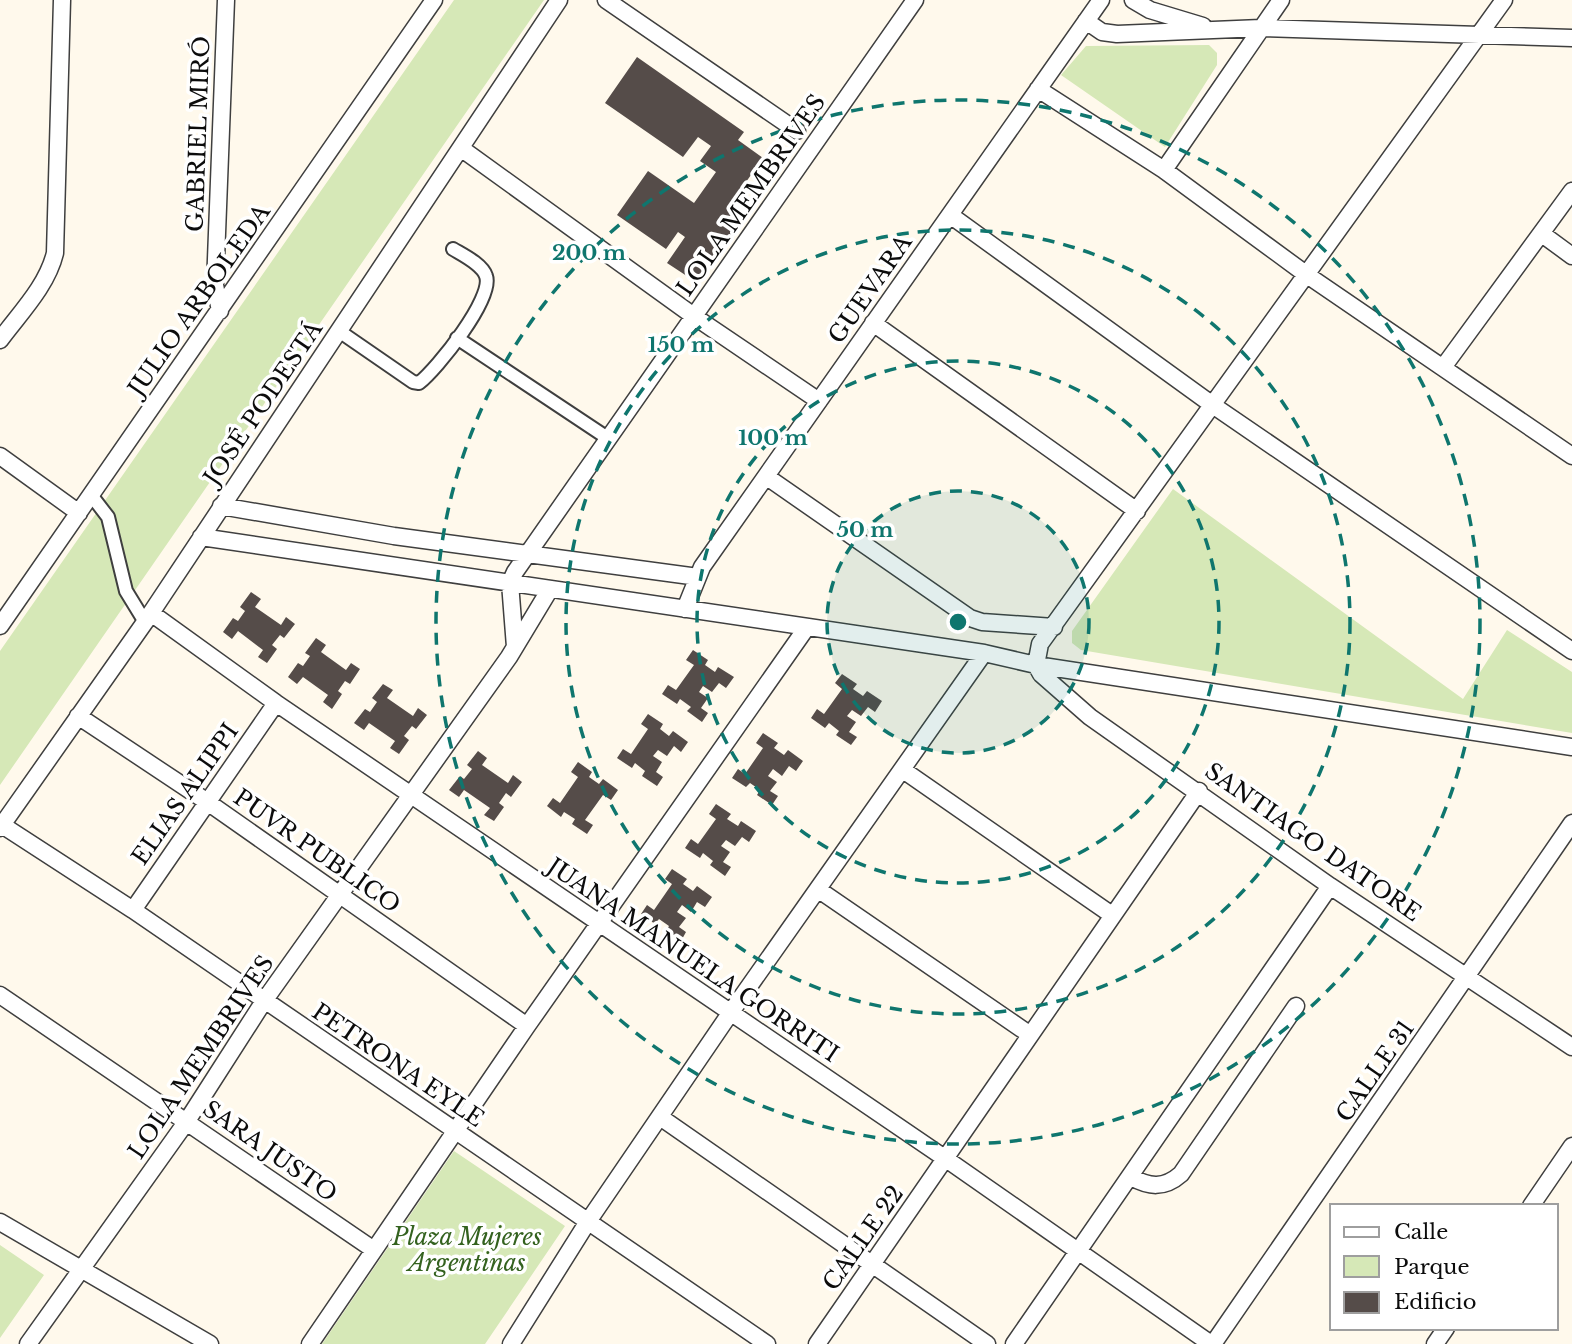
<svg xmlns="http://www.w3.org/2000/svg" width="1572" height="1344" font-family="'Libre Baskerville',serif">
<rect width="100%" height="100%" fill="#fff9ec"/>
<path fill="#d6e8b7" d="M 454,0 L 544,0 L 0,785 L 0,651 Z
M 1209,45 L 1217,53 L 1217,65 L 1165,147 L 1061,75 L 1086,46 Z
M 1173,489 L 1463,699 L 1507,630 L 1572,672 L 1572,733 L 1081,650 L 1072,643 L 1072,631 Z
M 454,1151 L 565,1226 L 485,1344 L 322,1344 Z
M 0,1245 L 44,1275 L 0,1338 Z"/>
<path fill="#554c49" d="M 637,57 L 744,132 L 738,140 L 763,158 L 729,206 L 746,218 L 699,284 L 667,263 L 685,237 L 678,232 L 666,249 L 617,215 L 648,171 L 694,203 L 716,172 L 700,161 L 711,146 L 698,137 L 683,157 L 605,103 Z
M 251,592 L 261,599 L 255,607 L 281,625 L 286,617 L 295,624 L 284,638 L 280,635 L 272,645 L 277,649 L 267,663 L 258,657 L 263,650 L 238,631 L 232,639 L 223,632 L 233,618 L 238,621 L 245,611 L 240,607 Z
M 316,638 L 326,645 L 321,652 L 346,670 L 351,663 L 360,669 L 350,684 L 345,681 L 338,691 L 342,694 L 332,709 L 323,702 L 328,695 L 303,677 L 297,684 L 288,677 L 298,663 L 303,666 L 310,656 L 305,653 Z
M 693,650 L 708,660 L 705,665 L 715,672 L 718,667 L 734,677 L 726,688 L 719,683 L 712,692 L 703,686 L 699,692 L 708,698 L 701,708 L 708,713 L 702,722 L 687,711 L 691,707 L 680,699 L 677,704 L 662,694 L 668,685 L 676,690 L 694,665 L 686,660 Z
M 842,674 L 857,684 L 853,689 L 863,696 L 867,691 L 882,701 L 875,712 L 868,707 L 861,716 L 852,710 L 847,716 L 856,722 L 849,732 L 857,737 L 851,745 L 836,735 L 839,731 L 829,723 L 825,728 L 811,718 L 817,709 L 824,714 L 842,689 L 835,683 Z
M 383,684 L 393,690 L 387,698 L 413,716 L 418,708 L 427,715 L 416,729 L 412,726 L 404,736 L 409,740 L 399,754 L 390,748 L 395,741 L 369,723 L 364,730 L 354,723 L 365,709 L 370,712 L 377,702 L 372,698 Z
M 648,714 L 663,724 L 660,729 L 669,736 L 673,731 L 688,742 L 681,752 L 674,746 L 667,756 L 658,750 L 653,756 L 662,762 L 656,772 L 663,777 L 657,786 L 642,776 L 645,771 L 635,763 L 632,768 L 617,758 L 623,749 L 631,754 L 648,729 L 641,724 Z
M 763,733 L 778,743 L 774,748 L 784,755 L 788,750 L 803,761 L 796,771 L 789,766 L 782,776 L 773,769 L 768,776 L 777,782 L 770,791 L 778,796 L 772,805 L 757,795 L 760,790 L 750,783 L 746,787 L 732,778 L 738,769 L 745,774 L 763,748 L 756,743 Z
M 478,751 L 487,758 L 482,765 L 508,783 L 513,775 L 522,782 L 511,797 L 506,793 L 499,803 L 504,807 L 494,821 L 484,815 L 490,808 L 464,790 L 459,797 L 449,790 L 460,776 L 464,779 L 472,769 L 467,765 Z
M 578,762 L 592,772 L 589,777 L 599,784 L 603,779 L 618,790 L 611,800 L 603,795 L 585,820 L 593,825 L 587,834 L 572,824 L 575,819 L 564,812 L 561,817 L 547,806 L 553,798 L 560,803 L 578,777 L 571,772 Z
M 716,804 L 731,814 L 727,819 L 738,826 L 741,821 L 756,831 L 749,842 L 742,837 L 735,846 L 726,840 L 721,846 L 730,852 L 723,862 L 731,867 L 725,876 L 710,865 L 713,861 L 703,853 L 700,858 L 685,848 L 691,839 L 698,844 L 716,819 L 709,814 Z
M 672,869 L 687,879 L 683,884 L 693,891 L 697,886 L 712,897 L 705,907 L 697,902 L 691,912 L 682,905 L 677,912 L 686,918 L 679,927 L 686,932 L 681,941 L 666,931 L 669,926 L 659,919 L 655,924 L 641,914 L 647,905 L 654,910 L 672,884 L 665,879 Z"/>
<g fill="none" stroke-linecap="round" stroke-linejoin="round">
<defs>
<path id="pedestrian" d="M 339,331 L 413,382 L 419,383 C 437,369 494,298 486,276 C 482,264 463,255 453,249
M 457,338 L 609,439
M 91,495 L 108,517 L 126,591 L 145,622"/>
<path id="minor" d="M 606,0 L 797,131
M 1133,0 L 1150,10 L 1203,26
M 1086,21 L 1102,32 L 1117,34 L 1261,28 L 1572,38
M 1038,89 L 1164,170 L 1307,275 L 1572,456
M 462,149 L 695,317 L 819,401
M 1164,170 L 1281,0
M 950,215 L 1214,406 L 1572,651
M 1542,234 L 1572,256
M 220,311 L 215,285 L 226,0
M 873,323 L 1137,511
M 0,340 C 20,313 47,286 55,253 L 62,0
M 1444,366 L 1572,191
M 0,456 L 79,513
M 767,477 L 970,618 L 982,622 L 1054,627
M 221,506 L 394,536 L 698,577
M 201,537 L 984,653 L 1036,665 L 1572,747
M 685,609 L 702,567 L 1101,0
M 151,613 L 276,703 L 946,1159 L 1211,1344
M 0,626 L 434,0
M 515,647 L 510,583 L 515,572 L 915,0
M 1036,665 L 1040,644 L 1504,0
M 1036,665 L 1041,674 L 1090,717 L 1330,886 L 1572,1047
M 78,716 L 206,801 L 527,1026
M 903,770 L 1112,915
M 2,825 L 133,910 L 767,1344
M 0,828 L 145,622 L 559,0
M 819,890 L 1029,1034
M 133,910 L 276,703
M 0,995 L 374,1250
M 660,1117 L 987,1344
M 1131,1177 C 1149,1187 1164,1189 1181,1174 L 1296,1006
M 1531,1206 L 1572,1146
M 0,1222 L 210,1344
M 28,1344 L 187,1121 L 264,1001 L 509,657 L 550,589
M 310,1344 L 527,1026 L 807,627
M 511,1344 L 587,1223 L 731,1012 L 984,653
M 817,1344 L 1199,791
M 1014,1344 L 1330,886
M 1213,1344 L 1572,823
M 1435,1344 L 1446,1328"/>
</defs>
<use href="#pedestrian" stroke="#3f3f3f" stroke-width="16"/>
<use href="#minor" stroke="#3f3f3f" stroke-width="19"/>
<use href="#pedestrian" stroke="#fff" stroke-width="12"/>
<use href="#minor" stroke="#fff" stroke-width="16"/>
</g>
<circle cx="958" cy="622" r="131" fill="#0f766e" fill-opacity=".12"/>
<g fill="none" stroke="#0f766e" stroke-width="3.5" stroke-dasharray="12 9">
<circle cx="958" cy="622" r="131"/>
<circle cx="958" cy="622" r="261"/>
<circle cx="958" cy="622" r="392"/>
<circle cx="958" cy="622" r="522"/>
</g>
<g text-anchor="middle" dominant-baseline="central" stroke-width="7" stroke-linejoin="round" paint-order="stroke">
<g font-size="23" fill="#0c0c0c" stroke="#fff">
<text transform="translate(198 134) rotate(-88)">GABRIEL MIRÓ</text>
<text transform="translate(751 195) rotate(-55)">LOLA MEMBRIVES</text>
<text transform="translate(870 289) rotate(-55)">GUEVARA</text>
<text transform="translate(199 300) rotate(-55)">JULIO ARBOLEDA</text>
<text transform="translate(263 403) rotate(-56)">JOSÉ PODESTÁ</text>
<text transform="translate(185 794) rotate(-55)">ELIAS ALIPPI</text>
<text transform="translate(1313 842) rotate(35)">SANTIAGO DATORE</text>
<text transform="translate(317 851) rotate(35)">PUVR PUBLICO</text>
<text transform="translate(693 960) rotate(34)">JUANA MANUELA GORRITI</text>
<text transform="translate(201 1057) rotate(-56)">LOLA MEMBRIVES</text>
<text transform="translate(398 1065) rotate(34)">PETRONA EYLE</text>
<text transform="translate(1375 1071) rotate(-55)">CALLE 31</text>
<text transform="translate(270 1151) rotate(35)">SARA JUSTO</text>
<text transform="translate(863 1238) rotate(-55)">CALLE 22</text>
</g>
<g font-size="23" font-style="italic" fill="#34621f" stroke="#fff">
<text x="467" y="1237">Plaza Mujeres<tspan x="467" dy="26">Argentinas</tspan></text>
</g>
</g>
<circle cx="958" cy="622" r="10" fill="#0f766e" stroke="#fff" stroke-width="3.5"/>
<g font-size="21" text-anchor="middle" font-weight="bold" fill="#0f766e" stroke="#fff" stroke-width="7" stroke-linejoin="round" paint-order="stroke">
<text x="589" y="260">200 m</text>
<text x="681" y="352">150 m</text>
<text x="773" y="445">100 m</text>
<text x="865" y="537">50 m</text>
</g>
<rect x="1330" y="1204" width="228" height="126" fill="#ffffff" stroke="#9e9e9e" stroke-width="2"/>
<rect x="1344" y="1227" width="35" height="10" fill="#ffffff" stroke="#9e9e9e" stroke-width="2"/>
<text x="1394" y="1239" font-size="21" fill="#0c0c0c">Calle</text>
<rect x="1344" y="1256" width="35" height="21" fill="#d6e8b7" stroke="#9e9e9e" stroke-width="2"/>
<text x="1394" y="1274" font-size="21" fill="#0c0c0c">Parque</text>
<rect x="1344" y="1292" width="35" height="21" fill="#554c49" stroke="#9e9e9e" stroke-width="2"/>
<text x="1394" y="1309" font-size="21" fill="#0c0c0c">Edificio</text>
</svg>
